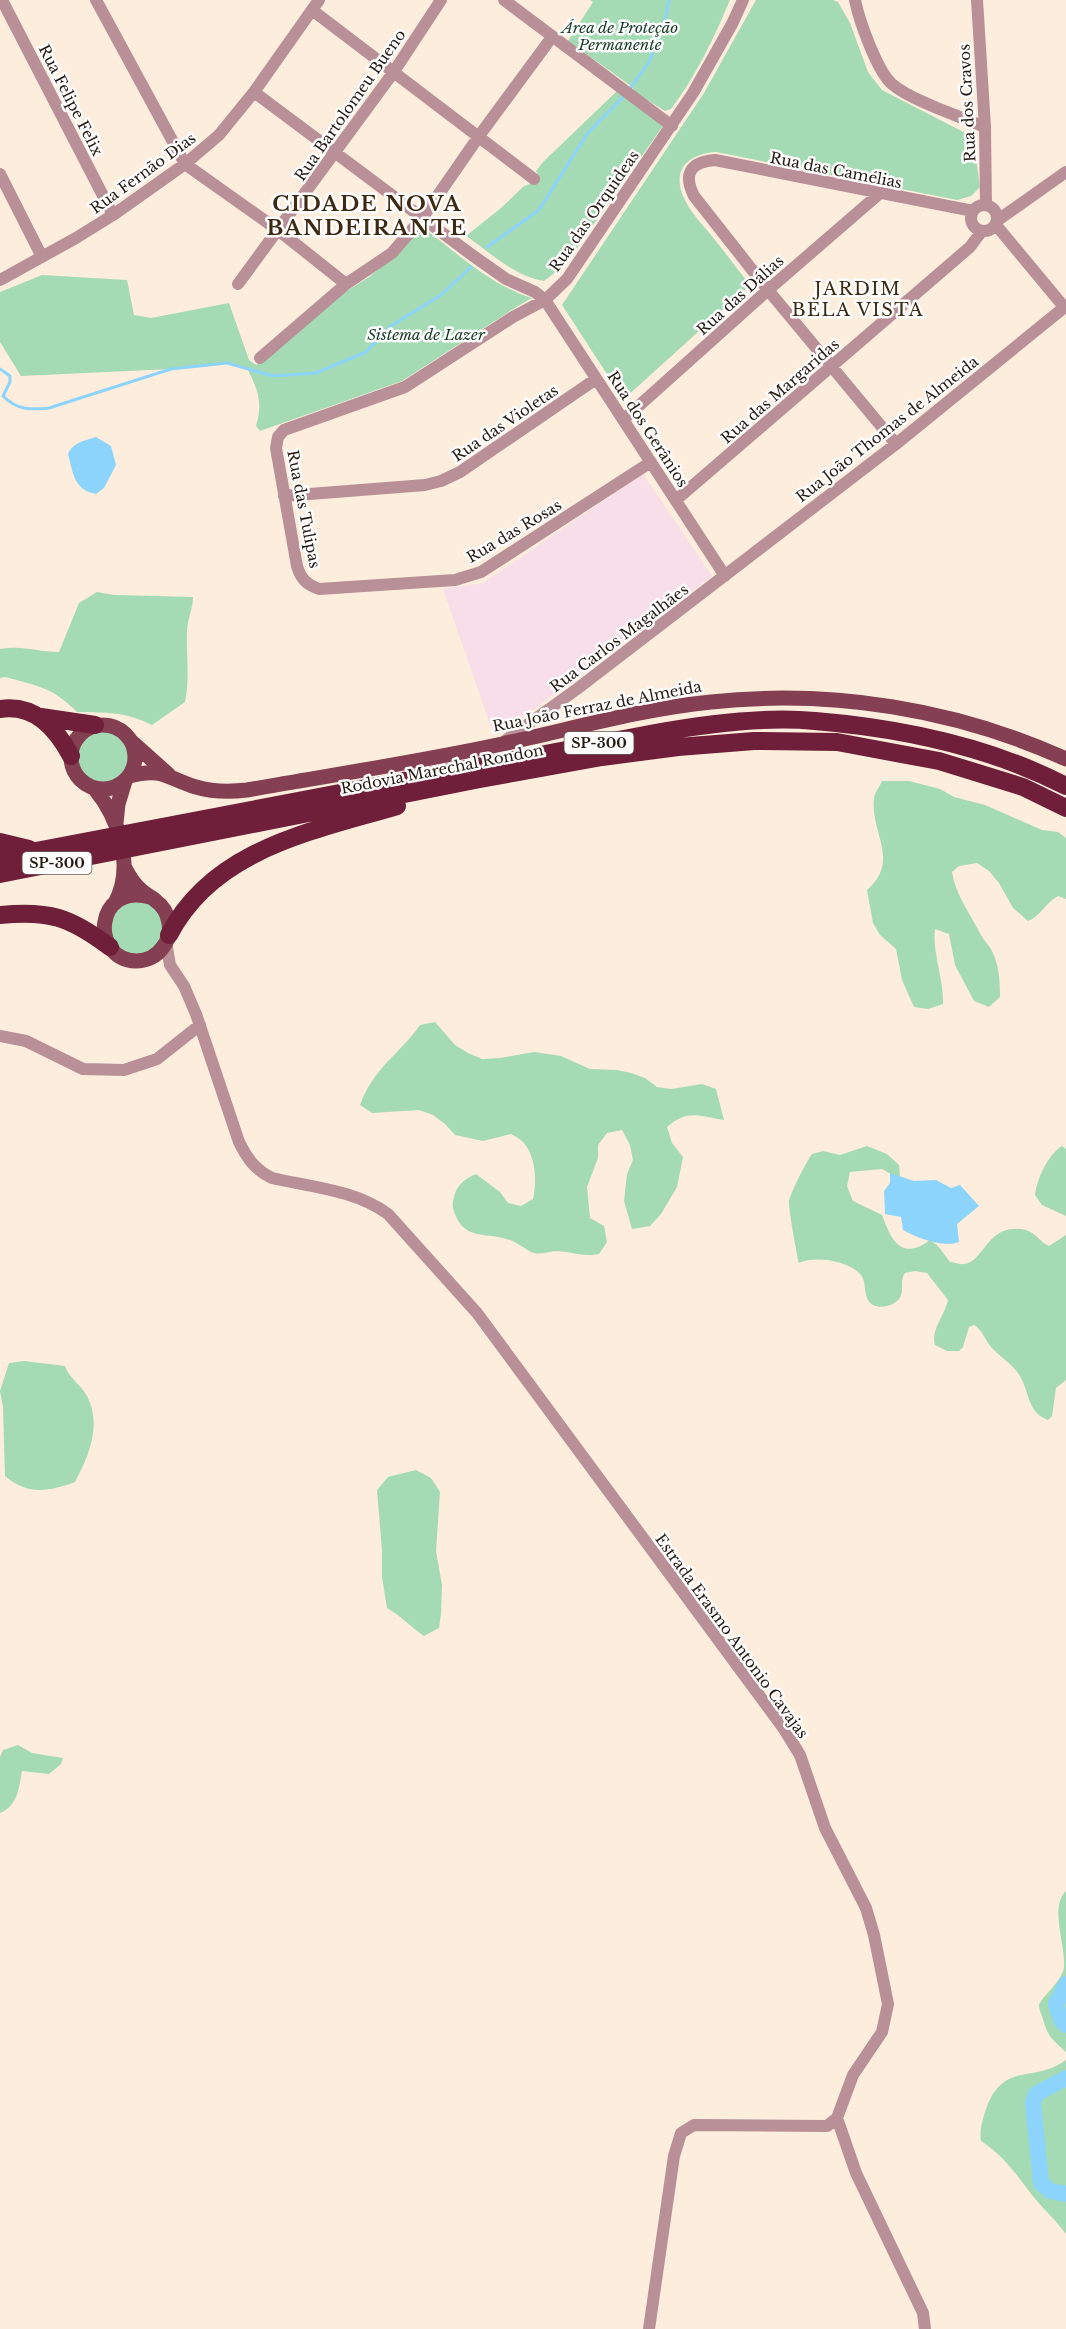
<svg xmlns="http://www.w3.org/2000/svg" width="1066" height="2329" font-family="'Libre Baskerville',serif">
<rect width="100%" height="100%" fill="#fdeddc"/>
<path fill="#f7dee8" d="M 643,474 L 712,576 L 513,725 L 492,730 L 443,589 L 483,583 Z"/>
<path fill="#a4dab4" d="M 590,0 L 730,0 C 714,38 696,76 671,109 L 665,111 L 636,93 L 631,86 L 568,41 L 593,2 Z
M 756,0 L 833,0 L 838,2 L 850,23 L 868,72 L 882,90 L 973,137 L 980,187 L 971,196 L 957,200 L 716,152 C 685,154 670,173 686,202 C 693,216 706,228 715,240 C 727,255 738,270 750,285 L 625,398 L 618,391 L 562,305 L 704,93 Z
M 617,91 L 663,126 L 565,265 L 544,281 C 514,276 491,253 466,236 L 501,208 L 524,186 L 536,182 L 538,175 L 536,171 L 543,162 Z
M 420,229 L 425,229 C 458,254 492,286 532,298 L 518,306 L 402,381 L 260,431 L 256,426 C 263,402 258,390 247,368 L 227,363 L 171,369 L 21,376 L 0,342 L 0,292 L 42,275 L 127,280 L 134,315 L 151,318 L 229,303 L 249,360 L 256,365 L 342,294 L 369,277 L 393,257 Z
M 97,592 L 114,595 L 193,597 C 193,608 188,618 187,630 C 186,654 190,678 185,702 L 152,725 C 124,711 107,713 77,712 C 52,687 38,686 5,677 L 0,678 L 0,649 C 24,645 36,652 59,652 L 79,603 Z
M77 757a27 27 0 1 1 54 0a27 27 0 1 1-54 0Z
M 882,781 L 909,781 L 940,789 L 954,797 L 985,805 L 1042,830 L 1058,832 L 1066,838 L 1066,899 L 1058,896 C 1046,902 1040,917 1028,921 L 1013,908 L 999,883 L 989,871 L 977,863 L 959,866 L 952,872 C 955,894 971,915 981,935 C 984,941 989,945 992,951 C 999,965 1000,981 1000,997 L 989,1007 L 974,1001 L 955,965 L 949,934 L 935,929 C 932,953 944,979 943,1004 L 928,1009 L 914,1007 L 902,980 L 896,949 L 880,935 L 873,923 L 867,890 C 901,860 870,834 874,798 C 875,792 880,786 882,781 Z
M 128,901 C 134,901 142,901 148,903 C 166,912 168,941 149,951 C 144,954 136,954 130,955 L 111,941 L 110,917 Z
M 435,1022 L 455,1045 L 468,1053 L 482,1059 L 500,1058 L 534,1052 L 561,1056 L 590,1069 L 617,1070 L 631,1073 L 645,1078 L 657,1087 L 671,1089 L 702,1084 L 716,1089 L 724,1120 C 699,1116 688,1109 667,1127 L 672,1143 L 683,1157 L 677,1187 L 661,1214 L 650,1226 L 632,1229 L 624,1201 L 627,1174 L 633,1160 L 630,1145 L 622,1130 L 607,1133 L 598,1145 L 598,1158 L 587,1187 L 590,1218 L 604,1226 L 607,1242 L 599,1254 C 581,1257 574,1252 557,1251 C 550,1251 542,1255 534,1253 C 525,1250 519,1243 510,1240 C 488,1232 465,1241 455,1214 C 453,1209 452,1206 453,1201 C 456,1186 462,1180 476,1174 L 500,1192 L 508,1203 L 521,1206 L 533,1199 C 537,1182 536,1156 523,1142 C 520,1139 515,1136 511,1134 L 483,1141 L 455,1135 L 445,1124 L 433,1115 L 419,1110 L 372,1113 L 360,1105 C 374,1067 399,1055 420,1025 Z
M 867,1146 L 887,1154 L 899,1165 L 900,1176 L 896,1177 L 882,1169 L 850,1172 L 847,1186 L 853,1201 L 882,1215 C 891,1239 901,1262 930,1240 L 938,1246 L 950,1262 C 954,1262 960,1265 964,1264 C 985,1262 987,1221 1026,1230 C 1036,1233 1040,1242 1049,1246 L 1066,1235 L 1066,1380 L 1056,1388 L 1052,1416 L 1048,1420 C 1026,1412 1030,1390 1018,1373 C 1011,1363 999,1356 991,1347 C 985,1340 982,1329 974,1325 L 969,1327 L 963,1347 L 959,1351 L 947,1351 L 935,1345 C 930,1331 945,1315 948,1300 L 927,1273 L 915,1271 L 905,1273 C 899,1281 905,1291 899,1299 C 891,1308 872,1311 867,1298 C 864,1291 866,1282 861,1275 C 850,1261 815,1255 799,1263 C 797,1257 788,1205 789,1201 C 791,1192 806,1162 812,1154 L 823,1151 L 840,1155 Z
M 1062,1146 L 1066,1149 L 1066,1216 L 1042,1205 L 1035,1195 C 1037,1178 1048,1155 1062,1146 Z
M 24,1361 L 65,1366 C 69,1378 81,1385 87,1396 C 102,1425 89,1456 75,1482 C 48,1492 27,1495 5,1476 L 3,1407 L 0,1391 L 9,1363 Z
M 416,1470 L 431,1478 L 440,1492 L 436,1551 L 442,1585 L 441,1614 L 439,1628 L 424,1636 C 411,1627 401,1616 387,1608 L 382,1577 L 382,1550 L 377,1490 L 388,1477 Z
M 18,1745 L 32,1753 L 63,1758 L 61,1764 L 49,1774 L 22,1771 C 19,1787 18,1806 0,1813 L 0,1757 L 3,1750 Z
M 1066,1891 L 1066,2052 C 1053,2040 1048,2038 1043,2019 C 1042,2015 1039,2010 1039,2006 C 1039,1999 1061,1983 1064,1968 C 1066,1945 1049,1907 1066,1891 Z
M 1066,2060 L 1066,2234 C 1056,2220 1043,2209 1032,2195 C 1017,2175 1003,2155 981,2141 C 979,2132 983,2118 986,2109 C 1004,2060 1034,2084 1066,2060 Z"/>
<path fill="#8dd4fc" d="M 96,437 L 111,446 L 116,465 L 104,488 L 96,494 C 74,490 73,473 68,454 C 72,443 86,440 96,437 Z
M 890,1173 L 914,1181 L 936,1180 L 951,1188 L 960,1185 L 979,1206 L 957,1224 L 959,1242 C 943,1248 917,1238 903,1230 L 901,1217 L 885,1214 L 884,1191 L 890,1183 Z"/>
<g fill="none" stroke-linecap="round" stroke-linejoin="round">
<path stroke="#8dd4fc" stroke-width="3" d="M 629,90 L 649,62 L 665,19 L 669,0
M 487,247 L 539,210 L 587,134 L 625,95
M 0,369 L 10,376 L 10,382 L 3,396 C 17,410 30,410 49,408 L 171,369 L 227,363 L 273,376 L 316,373 L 366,352 L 391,326 L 441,295 L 471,267"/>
<path stroke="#8dd4fc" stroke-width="16" d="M 1066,1984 L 1056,2004 L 1061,2020 L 1066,2025
M 1066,2078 L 1036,2094 L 1033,2103 L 1041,2183 L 1050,2191 L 1066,2194"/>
<path stroke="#b99098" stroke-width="12" d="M 2,0 L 113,215
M 96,0 L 185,164 L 278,230 L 346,284
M 504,0 L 672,126
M 855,0 C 859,20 877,71 892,84 C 910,100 961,117 985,127
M 977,0 L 985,127 L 986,205
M 312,10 L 534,179
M 254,92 L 472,255 L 506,279 L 535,292 L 545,300 L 725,576
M 0,174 L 42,257
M971 218a13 13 0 1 1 26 0a13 13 0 1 1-26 0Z
M 998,220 L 1066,172
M 996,225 L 1064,307
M 0,280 L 76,238 L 113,215 L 185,164 L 219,135 L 254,92 L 319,0
M 238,284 L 393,73 L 441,0
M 260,358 L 346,284 L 392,253 L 423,217 L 479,136 L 552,37
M 623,420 L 768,290 L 879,194
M 896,444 L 768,290 L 694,196 C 683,174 690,162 715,160 L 973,211
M 651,462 L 481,572 L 455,580 L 319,589 C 306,584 301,579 297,566 L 276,448 L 278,437 L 284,430 L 405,387 L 513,317 L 545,300 L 567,279 L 693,93 L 732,24 L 743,0
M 284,496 L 425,485 L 441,481 L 460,472 L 596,379
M 676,500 L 970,247 L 982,231
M 506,740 L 577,689 L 896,444 L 1066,306
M 166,942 L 170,965 L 184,986 L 196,1014 L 239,1142 C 247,1158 255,1170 272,1178 C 311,1187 355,1190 388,1214 L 477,1313 L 784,1729 L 800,1755 L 825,1828 L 866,1908 L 874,1935 L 888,2004 L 882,2032 L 853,2075 L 837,2118 L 827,2126 L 694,2125 L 681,2133 L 674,2156 L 649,2329
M 0,1036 L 26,1041 L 83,1069 L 124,1070 L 157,1059 L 200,1025
M 837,2118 L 856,2173 L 923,2313 L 925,2329"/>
<path stroke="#843f52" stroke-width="15" d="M71 757a32 32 0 1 1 64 0a32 32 0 1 1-64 0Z
M 131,741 L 169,775
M 129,776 C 164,767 166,778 196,787 C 213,792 230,792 247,790 C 332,775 418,762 502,744 C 572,729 641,709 711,702 C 832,689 956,709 1066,759
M 94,788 C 119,818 135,866 115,903
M 116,823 L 118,804 L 125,781
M 125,868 C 129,876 134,884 141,890 C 146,895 152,897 156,901 C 170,911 174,933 163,947 C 157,956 147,961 136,961 C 89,959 95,882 150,897"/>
<path stroke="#6f1f39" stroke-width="18" d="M 0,709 C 35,704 56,728 71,756
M 41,717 L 95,725
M 0,842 L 29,849
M 0,858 L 655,733 C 705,724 765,716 815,721 C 900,728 990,747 1066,786
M 0,874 L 480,779 L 602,757 L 678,747 L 754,741 L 837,742 L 939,761 L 1023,787 L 1066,808
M 0,915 C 49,910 70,917 110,947
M 169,935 C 213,849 313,831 397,806"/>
</g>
<g text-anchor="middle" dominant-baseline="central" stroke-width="5" stroke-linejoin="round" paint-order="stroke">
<g fill="#fdfdfd" stroke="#655e57" stroke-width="1.5">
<rect x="564.5" y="732" width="69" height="22" rx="4.5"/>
<rect x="22.5" y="852" width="69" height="22" rx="4.5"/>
</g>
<g font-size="14" font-weight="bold" fill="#241a10">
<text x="599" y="743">SP-300</text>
<text x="57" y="863">SP-300</text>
</g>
<g font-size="15" font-style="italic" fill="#163a23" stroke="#fdfdfd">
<text x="620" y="27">Área de Proteção<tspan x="620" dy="17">Permanente</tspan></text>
<text x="426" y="334">Sistema de Lazer</text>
</g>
<g font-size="15" fill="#241a10" stroke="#fdfdfd">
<text transform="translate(71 100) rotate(63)">Rua Felipe Felix</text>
<text transform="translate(967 103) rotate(-93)">Rua dos Cravos</text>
<text transform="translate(350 105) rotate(-55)">Rua Bartolomeu Bueno</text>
<text transform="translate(836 170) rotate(11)">Rua das Camélias</text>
<text transform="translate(143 173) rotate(-36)">Rua Fernão Dias</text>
<text transform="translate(594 211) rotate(-55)">Rua das Orquideas</text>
<text transform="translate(740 295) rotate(-42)">Rua das Dálias</text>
<text transform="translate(780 391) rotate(-41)">Rua das Margaridas</text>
<text transform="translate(505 423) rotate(-34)">Rua das Violetas</text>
<text transform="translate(648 429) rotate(57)">Rua dos Gerânios</text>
<text transform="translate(887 429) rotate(-38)">Rua João Thomas de Almeida</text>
<text transform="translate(304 509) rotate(79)">Rua das Tulipas</text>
<text transform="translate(514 531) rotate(-31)">Rua das Rosas</text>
<text transform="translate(619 638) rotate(-37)">Rua Carlos Magalhães</text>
<text transform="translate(597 706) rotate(-11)">Rua João Ferraz de Almeida</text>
<text transform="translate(442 769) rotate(-11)">Rodovia Marechal Rondon</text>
<text transform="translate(732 1636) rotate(54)">Estrada Erasmo Antonio Cavajas</text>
</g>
<g font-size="18" letter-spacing="1.5" fill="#3e2a13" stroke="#fdfdfd">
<text x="858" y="289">JARDIM<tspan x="858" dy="21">BELA VISTA</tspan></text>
</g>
<g font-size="21" font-weight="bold" letter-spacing="1.5" fill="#3e2a13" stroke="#fdfdfd">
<text x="367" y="204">CIDADE NOVA<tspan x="367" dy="24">BANDEIRANTE</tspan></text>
</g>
</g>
</svg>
